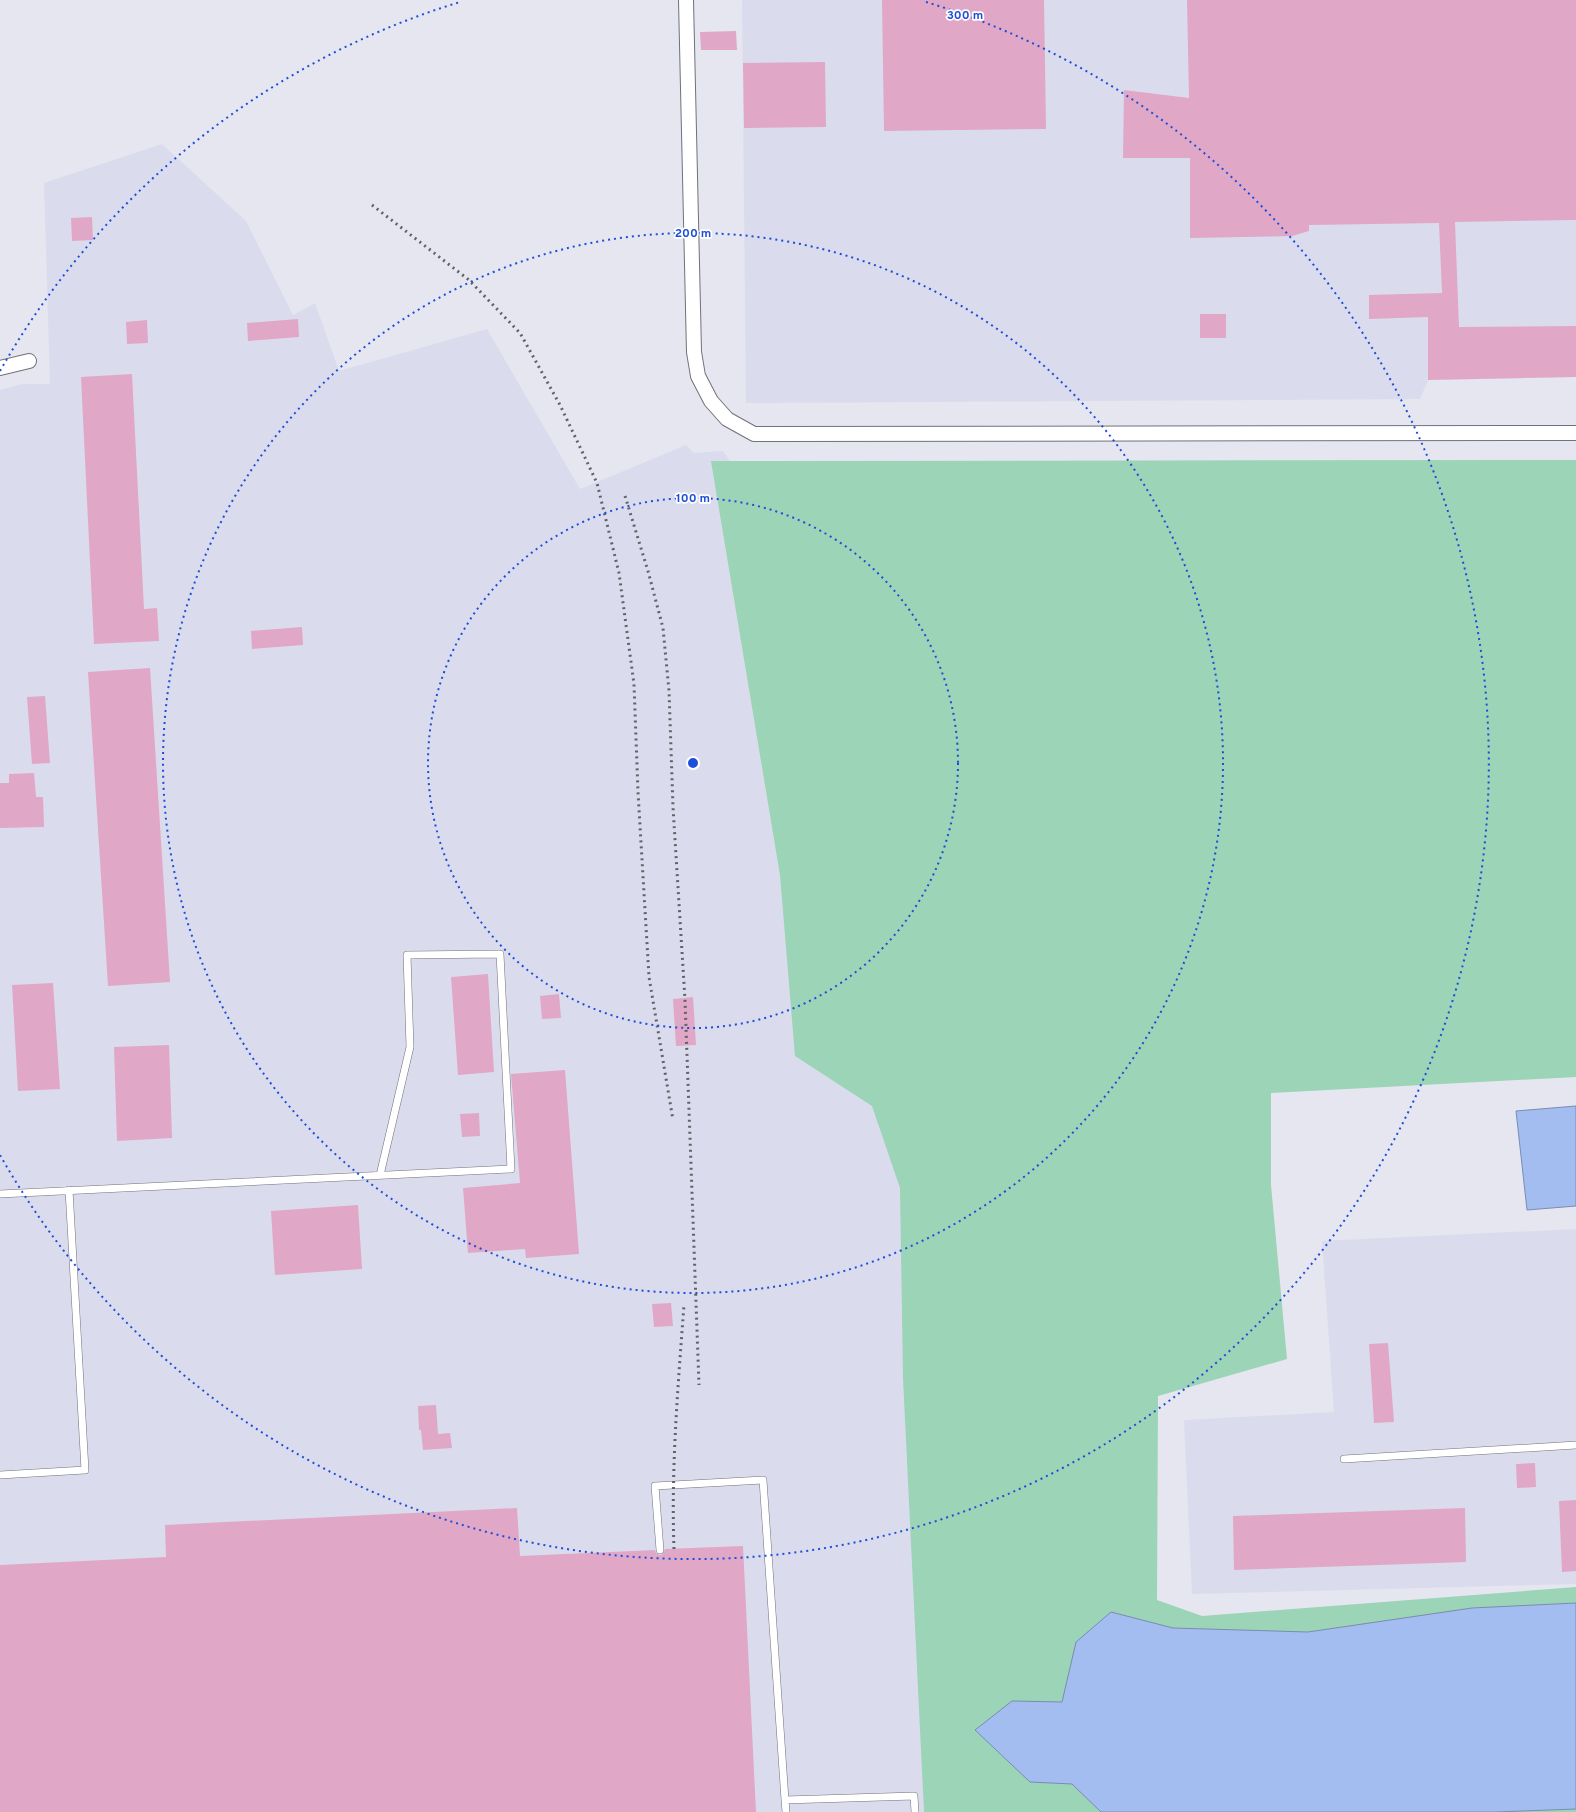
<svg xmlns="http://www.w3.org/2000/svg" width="1576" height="1812" font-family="Overpass,sans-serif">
<rect width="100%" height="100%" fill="#e5e6f0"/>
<path fill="#dadced" d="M 742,0 L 1576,0 L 1576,377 L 1428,380 L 1420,399 L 746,403 Z
M 162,144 L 246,221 L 293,315 L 315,303 L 339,371 L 487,329 L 580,489 L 686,445 L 694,453 L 723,451 L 737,471 L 904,1066 L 911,1487 L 924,1812 L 0,1812 L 0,390 L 22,384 L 50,384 L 44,183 Z
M 1576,1229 L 1576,1584 L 1192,1594 L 1184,1420 L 1334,1412 L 1322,1241 Z"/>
<path fill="#9bd4b6" d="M 1576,460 L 1576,1077 L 1271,1093 L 1271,1185 L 1287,1359 L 1158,1396 L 1157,1600 L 1202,1616 L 1576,1587 L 1576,1812 L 924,1812 L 903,1378 L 900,1188 L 872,1106 L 795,1056 L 780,875 L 711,461 Z"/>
<path fill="#a3bdf1" stroke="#798cb1" d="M 1576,1106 L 1576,1206 L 1527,1210 L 1516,1111 Z
M 1576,1603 L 1576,1809 L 1495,1812 L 1101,1812 L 1072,1784 L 1030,1782 L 975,1730 L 1012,1701 L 1062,1702 L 1076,1642 L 1111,1612 L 1173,1628 L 1308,1632 L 1472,1608 Z"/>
<path fill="#e1a7c7" d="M 882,0 L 1044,0 L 1046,129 L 884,131 Z
M 1187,0 L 1576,0 L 1576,220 L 1455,222 L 1459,327 L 1576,326 L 1576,377 L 1428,380 L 1428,317 L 1369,319 L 1369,295 L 1442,293 L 1439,223 L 1309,225 L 1309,231 L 1292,236 L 1190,238 L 1190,158 L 1123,158 L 1124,90 L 1189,98 Z
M 736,31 L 737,50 L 701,50 L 700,32 Z
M 825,62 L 826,127 L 744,128 L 743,63 Z
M 92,217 L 93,240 L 72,241 L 71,218 Z
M 1200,314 L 1226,314 L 1226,338 L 1200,338 Z
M 298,319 L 299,337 L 248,341 L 247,323 Z
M 147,320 L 148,343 L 127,344 L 126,322 Z
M 132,374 L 144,609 L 157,608 L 159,641 L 94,644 L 81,377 Z
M 302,627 L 303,645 L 252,649 L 251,631 Z
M 150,668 L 170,982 L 108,986 L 88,672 Z
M 45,696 L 50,763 L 32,764 L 27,697 Z
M 34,773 L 36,797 L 43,797 L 44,827 L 0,828 L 0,783 L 9,783 L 9,774 Z
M 488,974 L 494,1072 L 458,1075 L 451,977 Z
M 53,983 L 60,1089 L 18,1091 L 12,985 Z
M 559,994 L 561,1018 L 542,1019 L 540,996 Z
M 693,997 L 696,1045 L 676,1046 L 673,999 Z
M 169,1045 L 172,1138 L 117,1141 L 114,1047 Z
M 565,1070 L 579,1254 L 526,1258 L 525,1249 L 468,1253 L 463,1188 L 520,1183 L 511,1074 Z
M 479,1113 L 480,1136 L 462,1137 L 460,1114 Z
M 358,1205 L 362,1269 L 275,1275 L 271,1211 Z
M 671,1303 L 673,1326 L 654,1327 L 652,1304 Z
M 1388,1343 L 1394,1422 L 1374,1423 L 1369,1344 Z
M 436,1405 L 438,1434 L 450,1433 L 452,1448 L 423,1450 L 421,1430 L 419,1430 L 418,1406 Z
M 1535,1463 L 1536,1487 L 1517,1488 L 1516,1464 Z
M 1576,1500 L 1576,1571 L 1562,1572 L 1559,1501 Z
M 517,1508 L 520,1556 L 655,1550 L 656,1553 L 660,1555 L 663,1554 L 665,1549 L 743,1546 L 756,1812 L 0,1812 L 0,1565 L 166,1557 L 165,1525 Z
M 1465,1508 L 1466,1562 L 1234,1570 L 1233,1516 Z"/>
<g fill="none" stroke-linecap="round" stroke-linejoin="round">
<defs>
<path id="service" d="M 0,1194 L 511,1169 L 500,954 L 407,955 L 410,1047 L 380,1175
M 1344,1459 L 1576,1445
M 0,1475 L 85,1470 L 69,1190
M 660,1550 L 655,1486 L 763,1480 L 785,1800
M 786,1812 L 785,1800 L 914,1796 L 915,1812"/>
<path id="minor" d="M 686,0 L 694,352 L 698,376 L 711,401 L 727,419 L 754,434 L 1576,433
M 0,368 L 29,361"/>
</defs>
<use href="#service" stroke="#707179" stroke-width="8"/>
<use href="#minor" stroke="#707179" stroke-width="16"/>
<use href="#service" stroke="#fff" stroke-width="7"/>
<use href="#minor" stroke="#fff" stroke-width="14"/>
<path stroke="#626369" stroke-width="3" stroke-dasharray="2 4" stroke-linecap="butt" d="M 372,205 L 469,280 L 520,333 L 560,405 L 597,483 L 619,573 L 634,684 L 638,792 L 649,977 L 673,1120
M 625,496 L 648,571 L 663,628 L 669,691 L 673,807 L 685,1000 L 699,1385
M 674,1549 C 671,1468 678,1386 684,1305"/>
</g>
<g fill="none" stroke="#1d4ed8" stroke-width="2" stroke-dasharray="2 4">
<circle cx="693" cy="763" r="265"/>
<circle cx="693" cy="763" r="530"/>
<path d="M0 371A796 796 0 0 1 460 2M926 2A796 796 0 1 1 0 1155"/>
</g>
<circle cx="693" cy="763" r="6" fill="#1d4ed8" stroke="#fff" stroke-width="2"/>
<g font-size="12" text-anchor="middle" font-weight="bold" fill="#1d4ed8" stroke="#fff" stroke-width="3.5" stroke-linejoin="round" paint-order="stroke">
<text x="965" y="19">300 m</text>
<text x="693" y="237">200 m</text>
<text x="693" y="502">100 m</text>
</g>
</svg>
